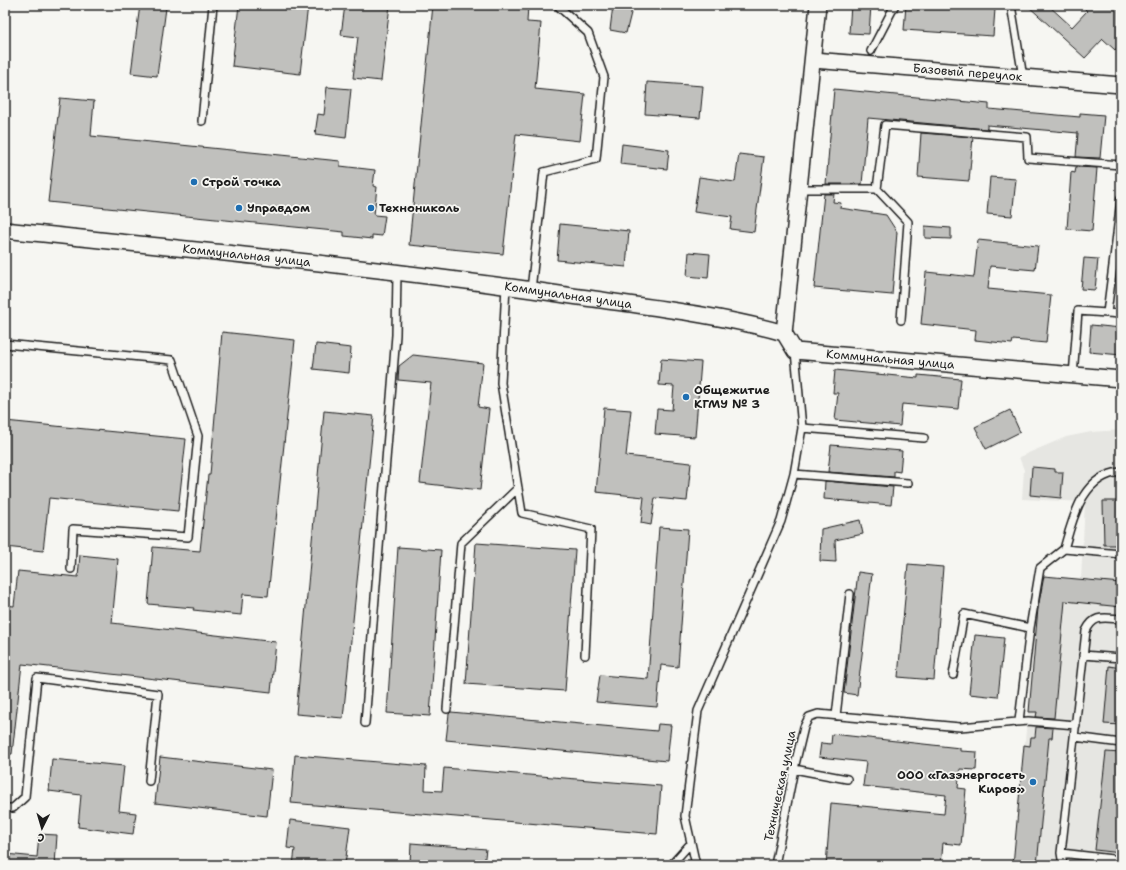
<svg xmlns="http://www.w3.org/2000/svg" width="1126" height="870" font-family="'Shantell Sans',sans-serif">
<rect width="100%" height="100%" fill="#f6f6f2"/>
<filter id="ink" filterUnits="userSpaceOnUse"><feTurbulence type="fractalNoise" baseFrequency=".025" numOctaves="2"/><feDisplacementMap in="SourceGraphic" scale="8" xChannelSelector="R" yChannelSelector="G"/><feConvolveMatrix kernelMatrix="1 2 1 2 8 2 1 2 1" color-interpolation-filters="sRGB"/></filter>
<g filter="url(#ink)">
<path fill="#e6e6e2" d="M 1121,430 L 1121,865 L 1013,865 L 1041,576 L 1081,579 L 1085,502 L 1022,499 L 1024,470 L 1019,457 L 1066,437 L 1091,432 Z"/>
<path fill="#c0c0bd" stroke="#1c1c1c" d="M 140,5 L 163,5 L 163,7 L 166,8 L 157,76 L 131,73 Z
M 239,5 L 308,5 L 300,74 L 232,66 Z
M 345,5 L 390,5 L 381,81 L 353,78 L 358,37 L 341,35 Z
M 433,5 L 528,5 L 527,22 L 541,23 L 535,89 L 585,94 L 580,141 L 516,134 L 503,254 L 409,245 Z
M 613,5 L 633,5 L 626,33 L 610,30 Z
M 851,5 L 871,5 L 869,34 L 849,33 Z
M 906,5 L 955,8 L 955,6 L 995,9 L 993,36 L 904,30 Z
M 1027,5 L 1048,5 L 1072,27 L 1087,11 L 1081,5 L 1121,5 L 1121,43 L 1115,50 L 1103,39 L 1085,58 Z
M 647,82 L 703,86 L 700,118 L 645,114 Z
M 327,87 L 351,89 L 346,138 L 315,134 L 318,114 L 324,115 Z
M 834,89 L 989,104 L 989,109 L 1080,117 L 1080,113 L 1104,115 L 1100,158 L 1076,157 L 1078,133 L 987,125 L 987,129 L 868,118 L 862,184 L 826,184 Z
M 60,98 L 94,101 L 91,136 L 340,161 L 340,166 L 375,170 L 373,186 L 377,187 L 374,215 L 385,216 L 382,236 L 372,235 L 372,239 L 344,236 L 344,232 L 48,202 Z
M 921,133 L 973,137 L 969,181 L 918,177 Z
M 622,144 L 669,150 L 667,169 L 620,164 Z
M 739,154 L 764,157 L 754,232 L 730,229 L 732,217 L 694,212 L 699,177 L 735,182 Z
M 1076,167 L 1097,168 L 1092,231 L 1067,229 L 1071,172 L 1075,173 Z
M 990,177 L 1016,179 L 1012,216 L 987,214 Z
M 824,194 L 834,194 L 833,202 L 841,203 L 840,208 L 886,215 L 897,232 L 892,295 L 814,288 Z
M 560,224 L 629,231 L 626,267 L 557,260 Z
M 925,226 L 951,228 L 951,239 L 925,238 Z
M 978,240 L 1038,246 L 1035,270 L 990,266 L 988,289 L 1051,295 L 1046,343 L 1013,340 L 1012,344 L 975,340 L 976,330 L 921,324 L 926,272 L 974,277 Z
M 689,252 L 710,254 L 708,278 L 687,276 Z
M 1084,258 L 1098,259 L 1095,290 L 1081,289 Z
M 1091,325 L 1121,328 L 1121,355 L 1089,352 Z
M 222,332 L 295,340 L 268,596 L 243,594 L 241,615 L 193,610 L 194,608 L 148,604 L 153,547 L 200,551 L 208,475 L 210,475 Z
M 316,344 L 351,348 L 349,373 L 313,369 Z
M 413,355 L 483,363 L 478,407 L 489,409 L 480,490 L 420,483 L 431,383 L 398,380 L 399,366 Z
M 661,359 L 701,362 L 695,437 L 655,434 L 657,409 L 672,410 L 674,386 L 659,385 Z
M 835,370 L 918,378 L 918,375 L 961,379 L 958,409 L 902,404 L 900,426 L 835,420 L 838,393 L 833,393 Z
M 604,408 L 631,410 L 626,456 L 691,463 L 687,501 L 655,498 L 651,525 L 641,523 L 644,497 L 596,492 Z
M 1010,410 L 1020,432 L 986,449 L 975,427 Z
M 324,411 L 374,416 L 343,718 L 296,714 Z
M 5,421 L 186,439 L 178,511 L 49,498 L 43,551 L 5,547 Z
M 831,445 L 902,451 L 900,472 L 894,471 L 894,477 L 828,472 Z
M 1032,467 L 1055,469 L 1055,472 L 1063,472 L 1061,498 L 1030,495 Z
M 825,481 L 893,487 L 891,505 L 824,499 Z
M 1103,501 L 1121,501 L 1121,545 L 1104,545 Z
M 860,520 L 863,534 L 835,540 L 836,562 L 820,561 L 821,529 Z
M 659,527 L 688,529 L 678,667 L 661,665 L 657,707 L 596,702 L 600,675 L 648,679 Z
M 476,543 L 575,550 L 565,691 L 466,684 Z
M 398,547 L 441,550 L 430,716 L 387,713 Z
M 80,555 L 118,559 L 112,623 L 276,642 L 271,692 L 22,664 L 12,754 L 5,754 L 5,605 L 14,606 L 18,571 L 78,577 Z
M 908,564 L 943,567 L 934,680 L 898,677 Z
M 858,572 L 872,574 L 857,695 L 844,693 Z
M 1044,576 L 1121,583 L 1121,607 L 1065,601 L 1054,718 L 1036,717 L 1037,712 L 1029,712 L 1038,608 Z
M 975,635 L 1004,638 L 998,697 L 969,694 Z
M 1109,666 L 1121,668 L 1121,725 L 1104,724 Z
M 451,712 L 657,731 L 658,724 L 671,725 L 667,761 L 446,740 L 449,714 Z
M 1036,727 L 1053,728 L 1052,738 L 1049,738 L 1037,865 L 1013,865 L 1024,745 L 1030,746 L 1031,737 L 1035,737 Z
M 832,734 L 960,748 L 960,751 L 977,752 L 976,770 L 960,769 L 958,788 L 966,789 L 961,845 L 943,843 L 941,865 L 826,865 L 831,803 L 944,814 L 946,795 L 863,786 L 866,762 L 819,757 L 821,743 L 831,744 Z
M 1106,752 L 1121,753 L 1121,853 L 1095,850 Z
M 295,755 L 426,766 L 425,790 L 442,791 L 444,768 L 661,786 L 657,834 L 291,803 Z
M 160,757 L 272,770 L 267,816 L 155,803 Z
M 52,759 L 124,766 L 119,811 L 136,813 L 133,834 L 78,827 L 81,795 L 49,791 Z
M 290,820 L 350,827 L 345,865 L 293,865 L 295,849 L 287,848 Z
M 39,834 L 57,835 L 55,865 L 5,865 L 5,854 L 37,857 Z
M 411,843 L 486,849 L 484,865 L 410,865 Z"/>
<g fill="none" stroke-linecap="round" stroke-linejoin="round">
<defs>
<path id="lane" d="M 1011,5 L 1023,77
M 871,51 L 895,5
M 202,121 L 213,5
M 799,189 L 877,189 L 885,125 L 1027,137 L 1028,158 L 1121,165
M 877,189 L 908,222 L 901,320
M 1117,234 L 1121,198
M 506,286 L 501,383 L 522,513 L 591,529 L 585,655
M 531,290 L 544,172 L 596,159 L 604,77 L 588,33 L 557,5
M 1107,313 L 1121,314
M 5,344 L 172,360 L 198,436 L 188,537 L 73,529 L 71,569
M 1073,376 L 1078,311 L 1107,313 L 1117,234 L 1121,235
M 802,428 L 924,438
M 794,474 L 908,483
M 1064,549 C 1073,518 1082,475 1121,472
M 1121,619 C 1104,618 1094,614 1086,631 L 1061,853 L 1121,860
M 1030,628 L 1040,568 L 1064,549 L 1121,554
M 1083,655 L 1121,658
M 953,675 L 964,614 L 1030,628 L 1019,721
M 447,709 L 461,543 L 518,488
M 836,716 L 850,594
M 365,723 L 396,335 L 397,272
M 1075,737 L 1121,743
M 794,769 L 847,779
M 5,808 L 13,808 L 25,797 L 37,678 L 158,694 L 149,781
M 1061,853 L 1063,865
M 671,865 L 691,843
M 696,865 L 685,816 L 698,711 L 781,521 L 794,474 L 802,428 L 795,351
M 775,865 L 794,769 L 804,727 L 809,717 L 818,714 L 960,727 L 1028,721 L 1076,725"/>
<g id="street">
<path id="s1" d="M 813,60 L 1121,85"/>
<path id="s2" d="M 5,230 C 192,250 380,267 566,295 C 639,306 713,313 784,333 L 795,351 L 1121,379"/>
<path d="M 784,333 L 818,5"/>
</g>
</defs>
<use href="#lane" stroke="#1c1c1c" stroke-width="10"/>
<use href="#street" stroke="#1c1c1c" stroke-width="18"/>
<use href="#lane" stroke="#f6f6f2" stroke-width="7"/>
<use href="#street" stroke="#f6f6f2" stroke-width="15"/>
</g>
</g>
<g fill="#1f6fb2" stroke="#f6f6f2" stroke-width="1.5">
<circle cx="194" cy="182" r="4"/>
<circle cx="239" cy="208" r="4"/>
<circle cx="371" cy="208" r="4"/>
<circle cx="686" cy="397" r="4"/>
<circle cx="1033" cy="782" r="4"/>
</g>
<g text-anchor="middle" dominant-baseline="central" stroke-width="3.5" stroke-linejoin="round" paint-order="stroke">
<g font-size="12" fill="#1c1c1c" stroke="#f6f6f2">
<text stroke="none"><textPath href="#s1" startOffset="155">Базовый переулок</textPath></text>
<text stroke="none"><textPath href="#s2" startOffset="243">Коммунальная улица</textPath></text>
<text stroke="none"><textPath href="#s2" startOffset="567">Коммунальная улица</textPath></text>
<text stroke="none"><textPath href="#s2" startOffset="903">Коммунальная улица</textPath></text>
<text transform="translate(780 786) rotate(-78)">Техническая улица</text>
</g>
<g font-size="12" font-weight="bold" fill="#1c1c1c" stroke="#f6f6f2" text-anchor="start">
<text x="202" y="182">Строй точка</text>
<text x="247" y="208">Управдом</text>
<text x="379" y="208">Технониколь</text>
<text x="694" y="390">Общежитие<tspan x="694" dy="14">КГМУ № 3</tspan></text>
<text x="1025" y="775" text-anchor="end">ООО «Газэнергосеть<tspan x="1025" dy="14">Киров»</tspan></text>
</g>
</g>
<rect width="1126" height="870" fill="none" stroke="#f6f6f2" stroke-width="20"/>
<rect x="10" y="10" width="1106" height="850" fill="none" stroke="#1c1c1c" stroke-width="1.5" filter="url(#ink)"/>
<g transform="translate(42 828) rotate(185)" stroke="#f6f6f2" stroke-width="3" paint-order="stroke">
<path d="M0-3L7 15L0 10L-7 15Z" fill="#1c1c1c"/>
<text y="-6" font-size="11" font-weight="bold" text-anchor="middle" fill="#1c1c1c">С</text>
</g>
</svg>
